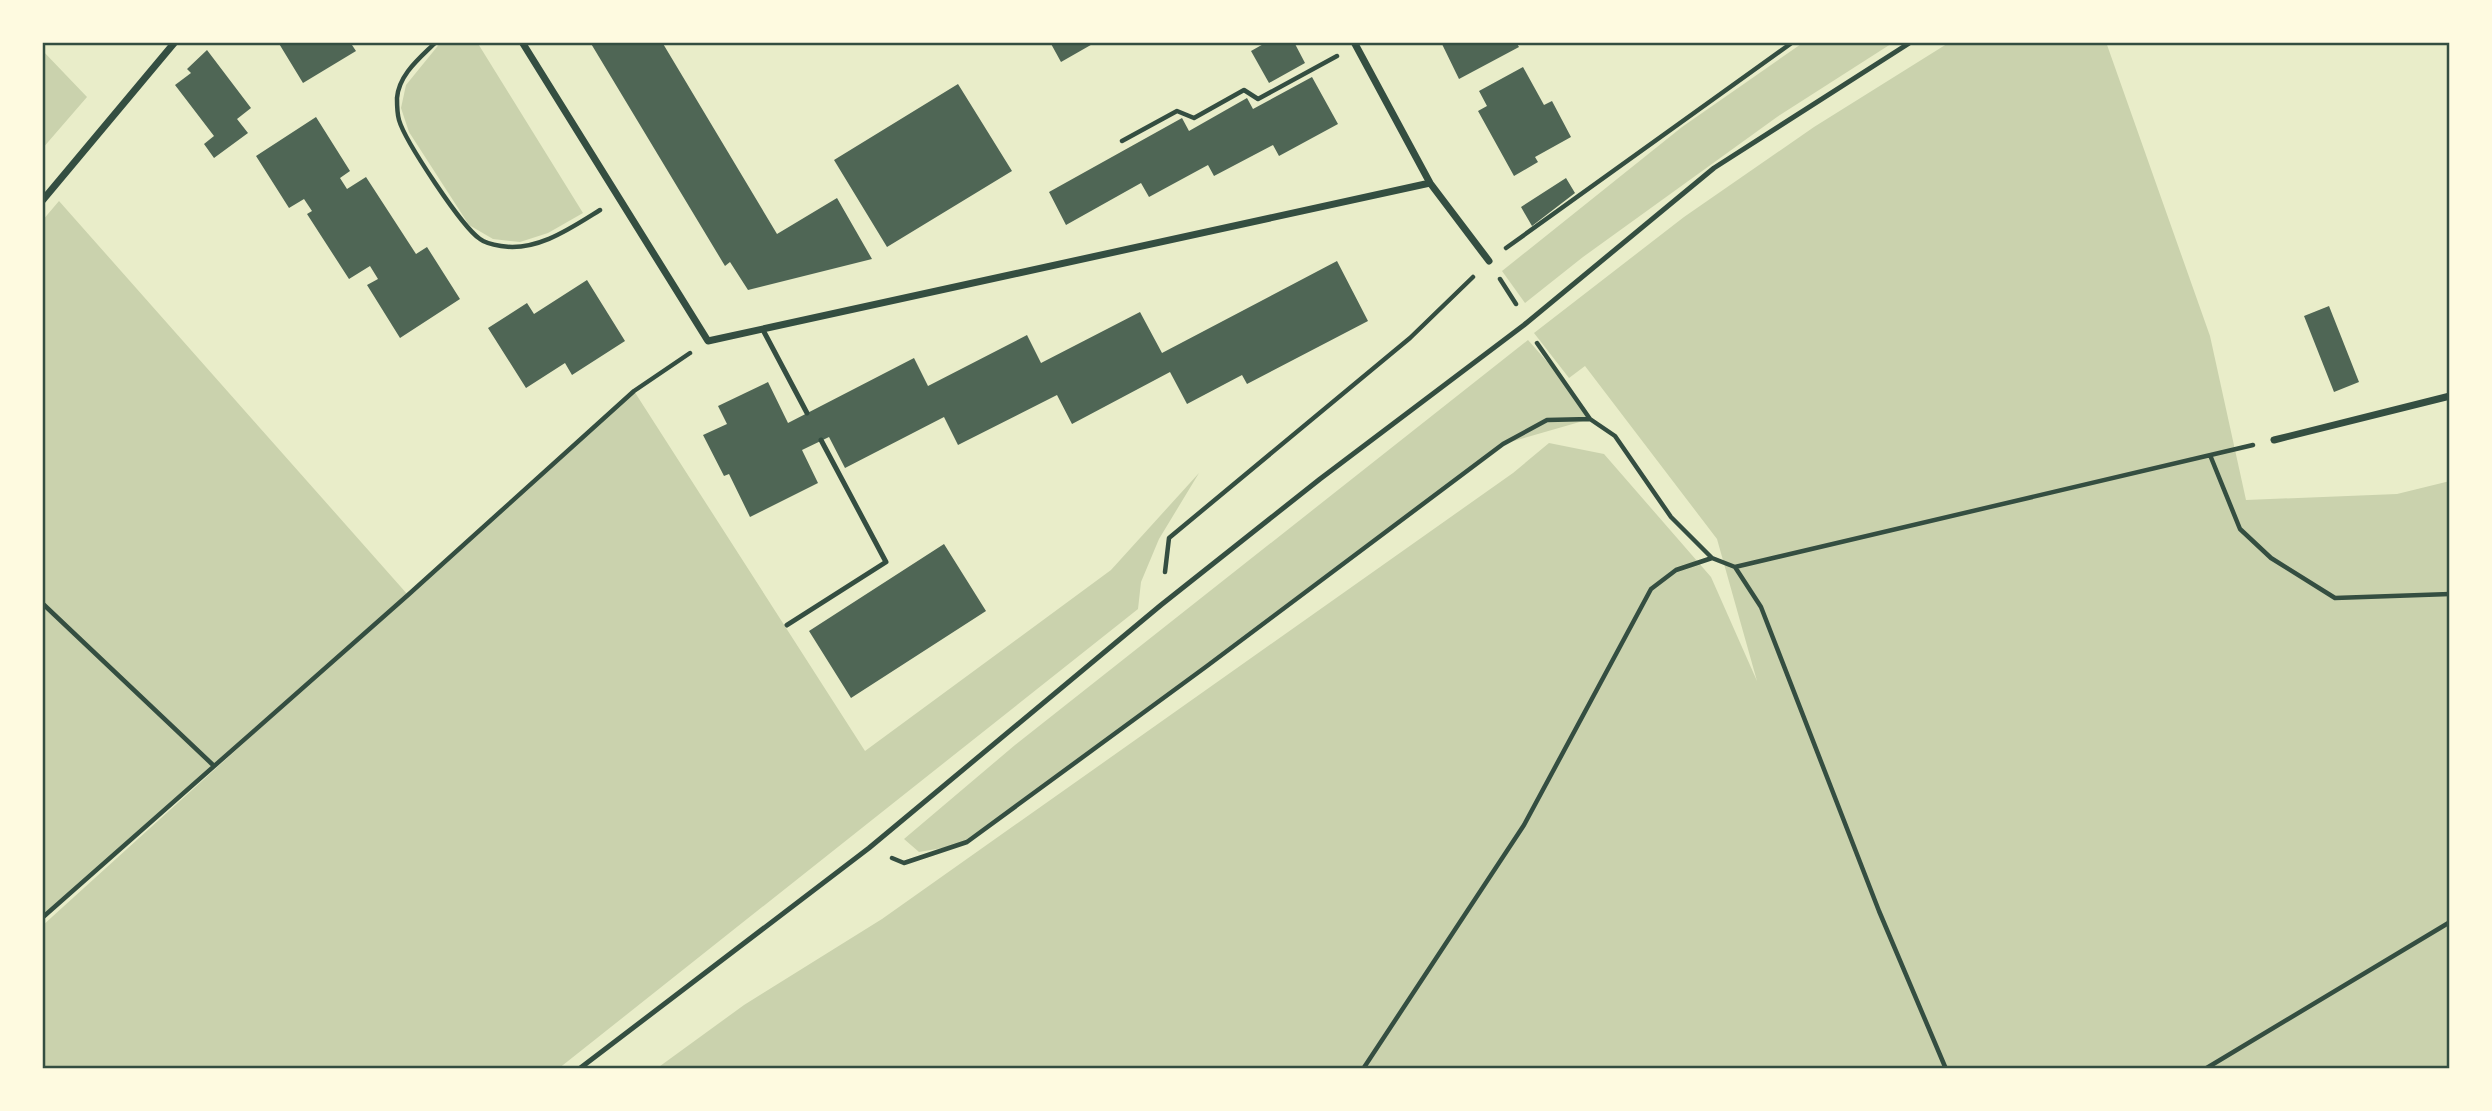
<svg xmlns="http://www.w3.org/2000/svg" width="2492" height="1111" font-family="'PT Serif',serif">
<rect width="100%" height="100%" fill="#e9edc9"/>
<path fill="#cad2ad" d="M 441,42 L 477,42 L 583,213 L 548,233 L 520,242 L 493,239 L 469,225 L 409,132 L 401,108 L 406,85 Z
M 1804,42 L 1894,42 L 1777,117 L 1583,257 L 1525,303 L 1502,271 L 1682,127 Z
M 1950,42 L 2106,42 L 2210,336 L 2246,500 L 2397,494 L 2450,481 L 2450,1069 L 656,1069 L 744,1005 L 882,919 L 1513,473 L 1549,443 L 1604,454 L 1711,577 L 1757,681 L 1717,539 L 1585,366 L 1569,378 L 1534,333 L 1684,217 L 1814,127 Z
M 42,50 L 87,97 L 42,149 Z
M 59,201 L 408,595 L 634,391 L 865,751 L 1111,570 L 1199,473 L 1159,539 L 1141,582 L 1138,609 L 558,1069 L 42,1069 L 42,926 L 363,635 L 42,918 L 42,221 Z
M 1528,340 L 1564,381 L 1590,419 L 1503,444 L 1207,666 L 960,845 L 919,852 L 904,839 L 1015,745 Z"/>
<path fill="#4f6655" d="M 278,42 L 350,42 L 356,51 L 303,83 Z
M 590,42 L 662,42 L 777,234 L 837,198 L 872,259 L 748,290 L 730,262 L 725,266 Z
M 1050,42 L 1096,42 L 1061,62 Z
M 1267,42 L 1294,42 L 1305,63 L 1269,83 L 1251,51 Z
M 1441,42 L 1516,42 L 1519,47 L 1459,79 Z
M 207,50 L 251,108 L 237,119 L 248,133 L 214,158 L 204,144 L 214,136 L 175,85 L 191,73 L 187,69 Z
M 1523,67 L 1544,105 L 1552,101 L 1571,137 L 1535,157 L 1538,162 L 1514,176 L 1478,111 L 1487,106 L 1479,91 Z
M 1312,77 L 1338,124 L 1279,156 L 1273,145 L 1214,176 L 1208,165 L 1149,197 L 1141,183 L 1066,225 L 1049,192 L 1182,118 L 1189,131 L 1247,98 L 1253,109 Z
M 958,84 L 1012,171 L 887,247 L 834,160 Z
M 316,117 L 350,171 L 340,178 L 347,189 L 366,177 L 416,254 L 427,247 L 460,299 L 400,338 L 367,285 L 378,279 L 370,266 L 349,279 L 307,214 L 312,211 L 304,199 L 289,208 L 256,156 Z
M 1566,178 L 1575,193 L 1532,226 L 1521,207 Z
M 1337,261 L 1368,321 L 1247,384 L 1242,375 L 1187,404 L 1170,372 L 1072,424 L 1057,395 L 958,445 L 944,417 L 845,468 L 829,437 L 802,450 L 818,483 L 750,517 L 729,474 L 724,476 L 703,435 L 727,424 L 718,406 L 768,382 L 788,423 L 914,358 L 928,386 L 1027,335 L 1041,363 L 1140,312 L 1162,353 Z
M 587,280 L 625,341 L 572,375 L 565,363 L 526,388 L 488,328 L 527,303 L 534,314 Z
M 2329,306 L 2359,382 L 2334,392 L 2304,316 Z
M 944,544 L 986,611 L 851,698 L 809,631 Z"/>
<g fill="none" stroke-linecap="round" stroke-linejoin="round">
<path stroke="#344e41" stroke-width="4.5" d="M 436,42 C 420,58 399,74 397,98 C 397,105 397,113 399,120 C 405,141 462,227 480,239 C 485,243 495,245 501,246 C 537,252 571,228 600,210
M 1122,141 L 1177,111 L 1194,118 L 1244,90 L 1258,99 L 1337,56
M 1506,248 L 1793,42
M 1500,279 L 1516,304
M 1537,343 L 1590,419
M 2210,455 L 2240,529 L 2271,558 L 2335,598 L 2450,594
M 1735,567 L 1761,607 L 1879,911 L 1946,1069
M 1165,572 L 1169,538 L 1410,338 L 1473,277
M 42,603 L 213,765
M 892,858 L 904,863 L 967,842 L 1207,666 L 1503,444 L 1547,420 L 1590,419 L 1615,436 L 1671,517 L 1712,558 L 1735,567 L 2253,445
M 42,918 L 408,595 L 634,391 L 690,353
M 1363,1069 L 1524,825 L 1651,589 L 1676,570 L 1712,558
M 2205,1069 L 2450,922"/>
<path stroke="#344e41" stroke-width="5" d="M 763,330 L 807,413
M 787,625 L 886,562 L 821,440
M 579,1069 L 869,848 L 1161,605 L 1320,479 L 1524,325 L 1714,168 L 1911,42"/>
<path stroke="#344e41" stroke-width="7" d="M 522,42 L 708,341 L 1430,183
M 1354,42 L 1430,183 L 1489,261
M 42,201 L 175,42
M 2274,440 L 2450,396"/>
</g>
<rect width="2492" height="1111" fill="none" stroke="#fefae0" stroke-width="88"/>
<rect x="44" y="44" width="2404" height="1023" fill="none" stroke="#344e41" stroke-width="2.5"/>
</svg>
